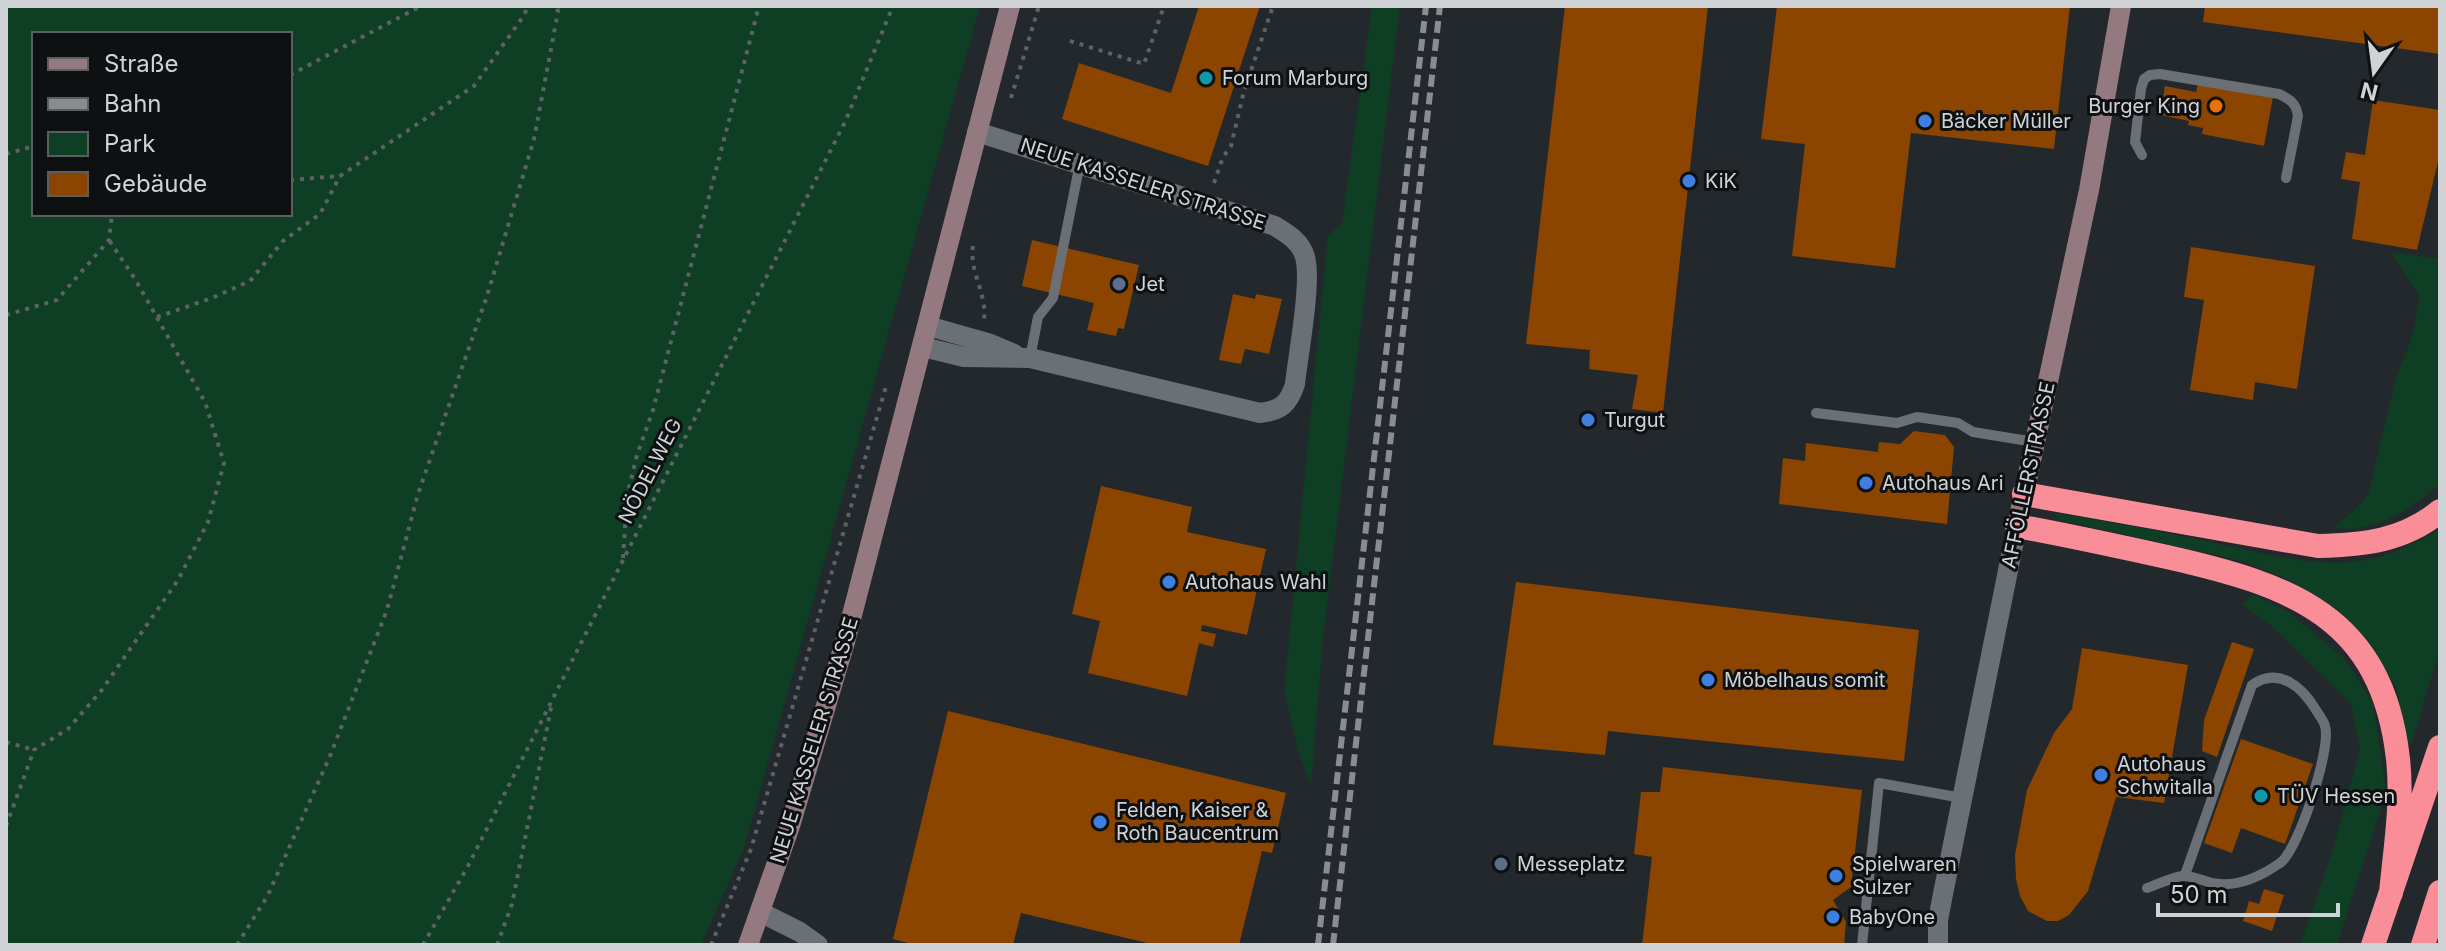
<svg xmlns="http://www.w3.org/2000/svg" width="2446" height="951" font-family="Inter,sans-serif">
<rect width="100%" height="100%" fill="#23282d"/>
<path fill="#0e3e23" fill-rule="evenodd" d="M 6,6 L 980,6 L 744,848 L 701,945 L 6,945 ZM 34,34 L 290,34 L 290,214 L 34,214 Z
M 1372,6 L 1400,6 L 1323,638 L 1311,786 L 1298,751 L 1284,691 L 1328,235 L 1342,223 Z
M 2391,252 L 2440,259 L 2440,483 C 2416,507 2368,537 2334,527 L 2352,513 L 2368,495 L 2396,378 L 2414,331 L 2419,296 Z
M 2055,513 C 2111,521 2167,533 2223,545 C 2264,554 2307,565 2349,562 C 2383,560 2412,545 2440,529 L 2440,648 L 2412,743 L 2406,741 L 2396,688 L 2383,665 L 2369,644 L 2325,601 L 2289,580 L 2246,562 L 2057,519 Z
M 2253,594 L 2290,613 L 2344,658 L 2373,703 L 2386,792 L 2337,945 L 2300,945 L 2333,849 L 2360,750 L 2351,704 L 2276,630 L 2242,604 Z"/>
<path fill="#8b4500" d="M 1199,6 L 1260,6 L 1208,166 L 1062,119 L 1079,63 L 1171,93 Z
M 1565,6 L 1708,6 L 1663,413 L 1632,409 L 1638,375 L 1589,369 L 1590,350 L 1526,344 Z
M 1777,6 L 2070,6 L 2054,149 L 1911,133 L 1895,268 L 1792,256 L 1805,144 L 1761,139 Z
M 2205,6 L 2440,6 L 2440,54 L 2203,22 Z
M 2198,84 L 2273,97 L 2264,146 L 2202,134 L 2203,128 L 2188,125 L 2189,121 L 2160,115 L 2165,86 L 2196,92 Z
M 2373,100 L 2440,110 L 2440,153 L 2417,250 L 2352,239 L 2360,182 L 2341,179 L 2346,152 L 2365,155 Z
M 1032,240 L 1139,265 L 1124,329 L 1118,328 L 1116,336 L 1087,330 L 1094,303 L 1022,286 Z
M 2191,247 L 2315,266 L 2297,389 L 2255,382 L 2253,400 L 2190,390 L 2204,300 L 2184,297 Z
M 1233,294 L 1255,299 L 1256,294 L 1282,299 L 1269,354 L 1245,349 L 1241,364 L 1219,360 Z
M 1914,431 L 1945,435 L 1954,447 L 1947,524 L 1779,504 L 1783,458 L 1805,461 L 1806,443 L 1878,452 L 1879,442 L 1900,444 Z
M 1101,486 L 1192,507 L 1187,532 L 1266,549 L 1247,635 L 1202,625 L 1201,631 L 1216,634 L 1213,647 L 1199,643 L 1187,696 L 1088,673 L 1100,621 L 1072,614 Z
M 1516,582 L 1919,630 L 1904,761 L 1608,731 L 1605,755 L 1493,745 Z
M 2232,642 L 2254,649 L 2217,757 L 2202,751 L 2204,720 Z
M 2082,648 L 2188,665 L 2164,803 L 2116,797 L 2088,891 L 2069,915 L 2058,921 L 2047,921 L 2028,911 L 2020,896 L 2016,879 L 2015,855 L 2027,790 L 2054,733 L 2072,709 Z
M 948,711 L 1286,793 L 1272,853 L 1262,851 L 1239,945 L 1156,945 L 1021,913 L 1013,945 L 916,945 L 893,939 Z
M 2241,739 L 2313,764 L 2285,844 L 2241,828 L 2232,853 L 2204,843 Z
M 1663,767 L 1862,790 L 1851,887 L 1833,900 L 1846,922 L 1844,945 L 1642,945 L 1652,857 L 1634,854 L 1641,792 L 1660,792 Z
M 2264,889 L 2284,895 L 2272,931 L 2243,921 L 2249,901 L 2259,904 Z"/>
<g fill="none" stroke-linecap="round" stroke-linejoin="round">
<path stroke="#5d6266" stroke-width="4" stroke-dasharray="4 6" stroke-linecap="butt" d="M 1070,41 L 1144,64 L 1164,6
M 290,75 L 421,6
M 1011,98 L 1039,6
M 6,154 L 34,146
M 290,180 L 340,176 L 474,86 L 525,14 L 527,6
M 1214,183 L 1223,157 L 1231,146 L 1244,91 L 1273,6
M 203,214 L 204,214
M 973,246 C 969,272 987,293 984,319
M 6,315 L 57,300 L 109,240 L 112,214
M 157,317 L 212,298 L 250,281 L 283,241 L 320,214 L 340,176
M 623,558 L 627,496 L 637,455 L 653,410 L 759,6
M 6,742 L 34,750
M 6,826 L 34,750 L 68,729 L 101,691 L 178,580 L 208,522 L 224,463 L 205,402 L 135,279 L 109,240
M 237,945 L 268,895 L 330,756 L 387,610 L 418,494 L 487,296 L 534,139 L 558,12 L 557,6
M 423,945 L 468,866 L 845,122 L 893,6
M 497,945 L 512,904 L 552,703
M 711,945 L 751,849 L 887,383"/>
<path stroke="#6a7075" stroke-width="10" d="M 2142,155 L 2135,142 L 2141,89 L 2144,79 L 2150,75 L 2160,74 L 2279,94 C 2291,100 2296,103 2298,116 L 2286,178
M 1030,358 L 1038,317 L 1053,298 L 1080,163
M 1816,413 L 1897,423 L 1917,417 L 1958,423 L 1973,432 L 2035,442
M 2147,888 C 2158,884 2171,878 2182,876 C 2191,875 2203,881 2212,883 C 2236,888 2260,877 2280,863 C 2298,851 2332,748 2325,726 C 2324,721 2319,715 2316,710 C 2302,687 2279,666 2252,685 L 2185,875
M 1862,945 L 1879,783 L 1962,798"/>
<path stroke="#6a7075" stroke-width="20" d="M 928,326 L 988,343 L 1014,354
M 923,347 L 964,357 L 1030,358 L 1260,413 C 1280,411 1289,404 1295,384 C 1298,355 1312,282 1305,257 C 1301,242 1288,234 1275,226 L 977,132
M 760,912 L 800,932 L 818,945
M 1938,945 L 1938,920 L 1943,894 L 2017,526"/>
<path stroke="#957980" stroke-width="20" d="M 2017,526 L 2089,190 L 2121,6
M 748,945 L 790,826 L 845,642 L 1010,6"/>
<path stroke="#f98e99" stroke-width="24" d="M 2024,494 L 2318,546 C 2363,545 2404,541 2440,511
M 2017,526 C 2067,535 2117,546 2167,557 C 2291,585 2382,616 2398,759 C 2403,803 2395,849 2391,893
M 2373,945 L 2440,747
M 2423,945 L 2440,892"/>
<path stroke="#898d91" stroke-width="6" stroke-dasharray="12 6" stroke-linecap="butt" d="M 1318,945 L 1426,6
M 1333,945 L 1440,6"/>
</g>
<g fill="#0f9aa8" stroke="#0e1012" stroke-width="3">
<circle cx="1206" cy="78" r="8"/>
<circle cx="2261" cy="796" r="8"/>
</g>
<circle fill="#e8710a" stroke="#0e1012" stroke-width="3" cx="2216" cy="106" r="8"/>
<g fill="#3f7fe0" stroke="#0e1012" stroke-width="3">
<circle cx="1925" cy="121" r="8"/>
<circle cx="1689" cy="181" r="8"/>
<circle cx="1588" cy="420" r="8"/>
<circle cx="1866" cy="483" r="8"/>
<circle cx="1169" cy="582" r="8"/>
<circle cx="1708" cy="680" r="8"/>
<circle cx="2101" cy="775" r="8"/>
<circle cx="1100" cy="822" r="8"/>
<circle cx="1836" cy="876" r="8"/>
<circle cx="1833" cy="917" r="8"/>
</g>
<g fill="#5c6f8a" stroke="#0e1012" stroke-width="3">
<circle cx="1119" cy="284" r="8"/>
<circle cx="1501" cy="864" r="8"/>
</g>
<g text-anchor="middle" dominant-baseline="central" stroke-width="6" stroke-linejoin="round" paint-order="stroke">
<g font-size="20" fill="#cfd3d6" stroke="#0e1012" text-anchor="start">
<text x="1222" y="78">Forum Marburg</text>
<text x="2200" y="106" text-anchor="end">Burger King</text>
<text x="1941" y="121">Bäcker Müller</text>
<text x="1705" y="181">KiK</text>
<text x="1135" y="284">Jet</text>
<text x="1604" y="420">Turgut</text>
<text x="1882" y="483">Autohaus Ari</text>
<text x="1185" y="582">Autohaus Wahl</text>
<text x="1724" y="680">Möbelhaus somit</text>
<text x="2117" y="764">Autohaus<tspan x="2117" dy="23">Schwitalla</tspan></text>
<text x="2277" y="796">TÜV Hessen</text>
<text x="1116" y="810">Felden, Kaiser &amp;<tspan x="1116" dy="23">Roth Baucentrum</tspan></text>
<text x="1517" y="864">Messeplatz</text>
<text x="1852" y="864">Spielwaren<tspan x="1852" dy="23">Sulzer</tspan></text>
<text x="1849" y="917">BabyOne</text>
</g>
<g font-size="20" fill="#cfd3d6" stroke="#0e1012">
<text transform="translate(1143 184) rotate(18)">NEUE KASSELER STRASSE</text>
<text transform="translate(650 471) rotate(-63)">NÖDELWEG</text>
<text transform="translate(2028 475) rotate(-78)">AFFÖLLERSTRASSE</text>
<text transform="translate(814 740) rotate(-73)">NEUE KASSELER STRASSE</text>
</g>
</g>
<rect width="2446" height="951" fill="none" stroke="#cfd3d6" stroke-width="16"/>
<rect x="32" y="32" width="260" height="184" fill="#0e1012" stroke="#5b5e60" stroke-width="2"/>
<rect x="48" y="58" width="40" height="12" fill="#957980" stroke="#5b5e60" stroke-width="2"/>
<text x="104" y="72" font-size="24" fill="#cfd3d6">Straße</text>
<rect x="48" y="98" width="40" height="12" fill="#898d91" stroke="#5b5e60" stroke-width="2"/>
<text x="104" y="112" font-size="24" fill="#cfd3d6">Bahn</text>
<rect x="48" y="132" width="40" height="24" fill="#0e3e23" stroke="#5b5e60" stroke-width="2"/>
<text x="104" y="152" font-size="24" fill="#cfd3d6">Park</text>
<rect x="48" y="172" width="40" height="24" fill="#8b4500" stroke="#5b5e60" stroke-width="2"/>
<text x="104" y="192" font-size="24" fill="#cfd3d6">Gebäude</text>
<g transform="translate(2374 72) rotate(194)" stroke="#0e1012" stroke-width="6" paint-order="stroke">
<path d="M0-6L14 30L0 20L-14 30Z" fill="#cfd3d6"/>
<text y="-12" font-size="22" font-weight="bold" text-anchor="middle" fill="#cfd3d6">N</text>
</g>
<path d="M2158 903v12h180v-12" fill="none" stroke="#cfd3d6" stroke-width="4"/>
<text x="2170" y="903" font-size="24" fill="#cfd3d6" stroke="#0e1012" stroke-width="6" paint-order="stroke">50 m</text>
</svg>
